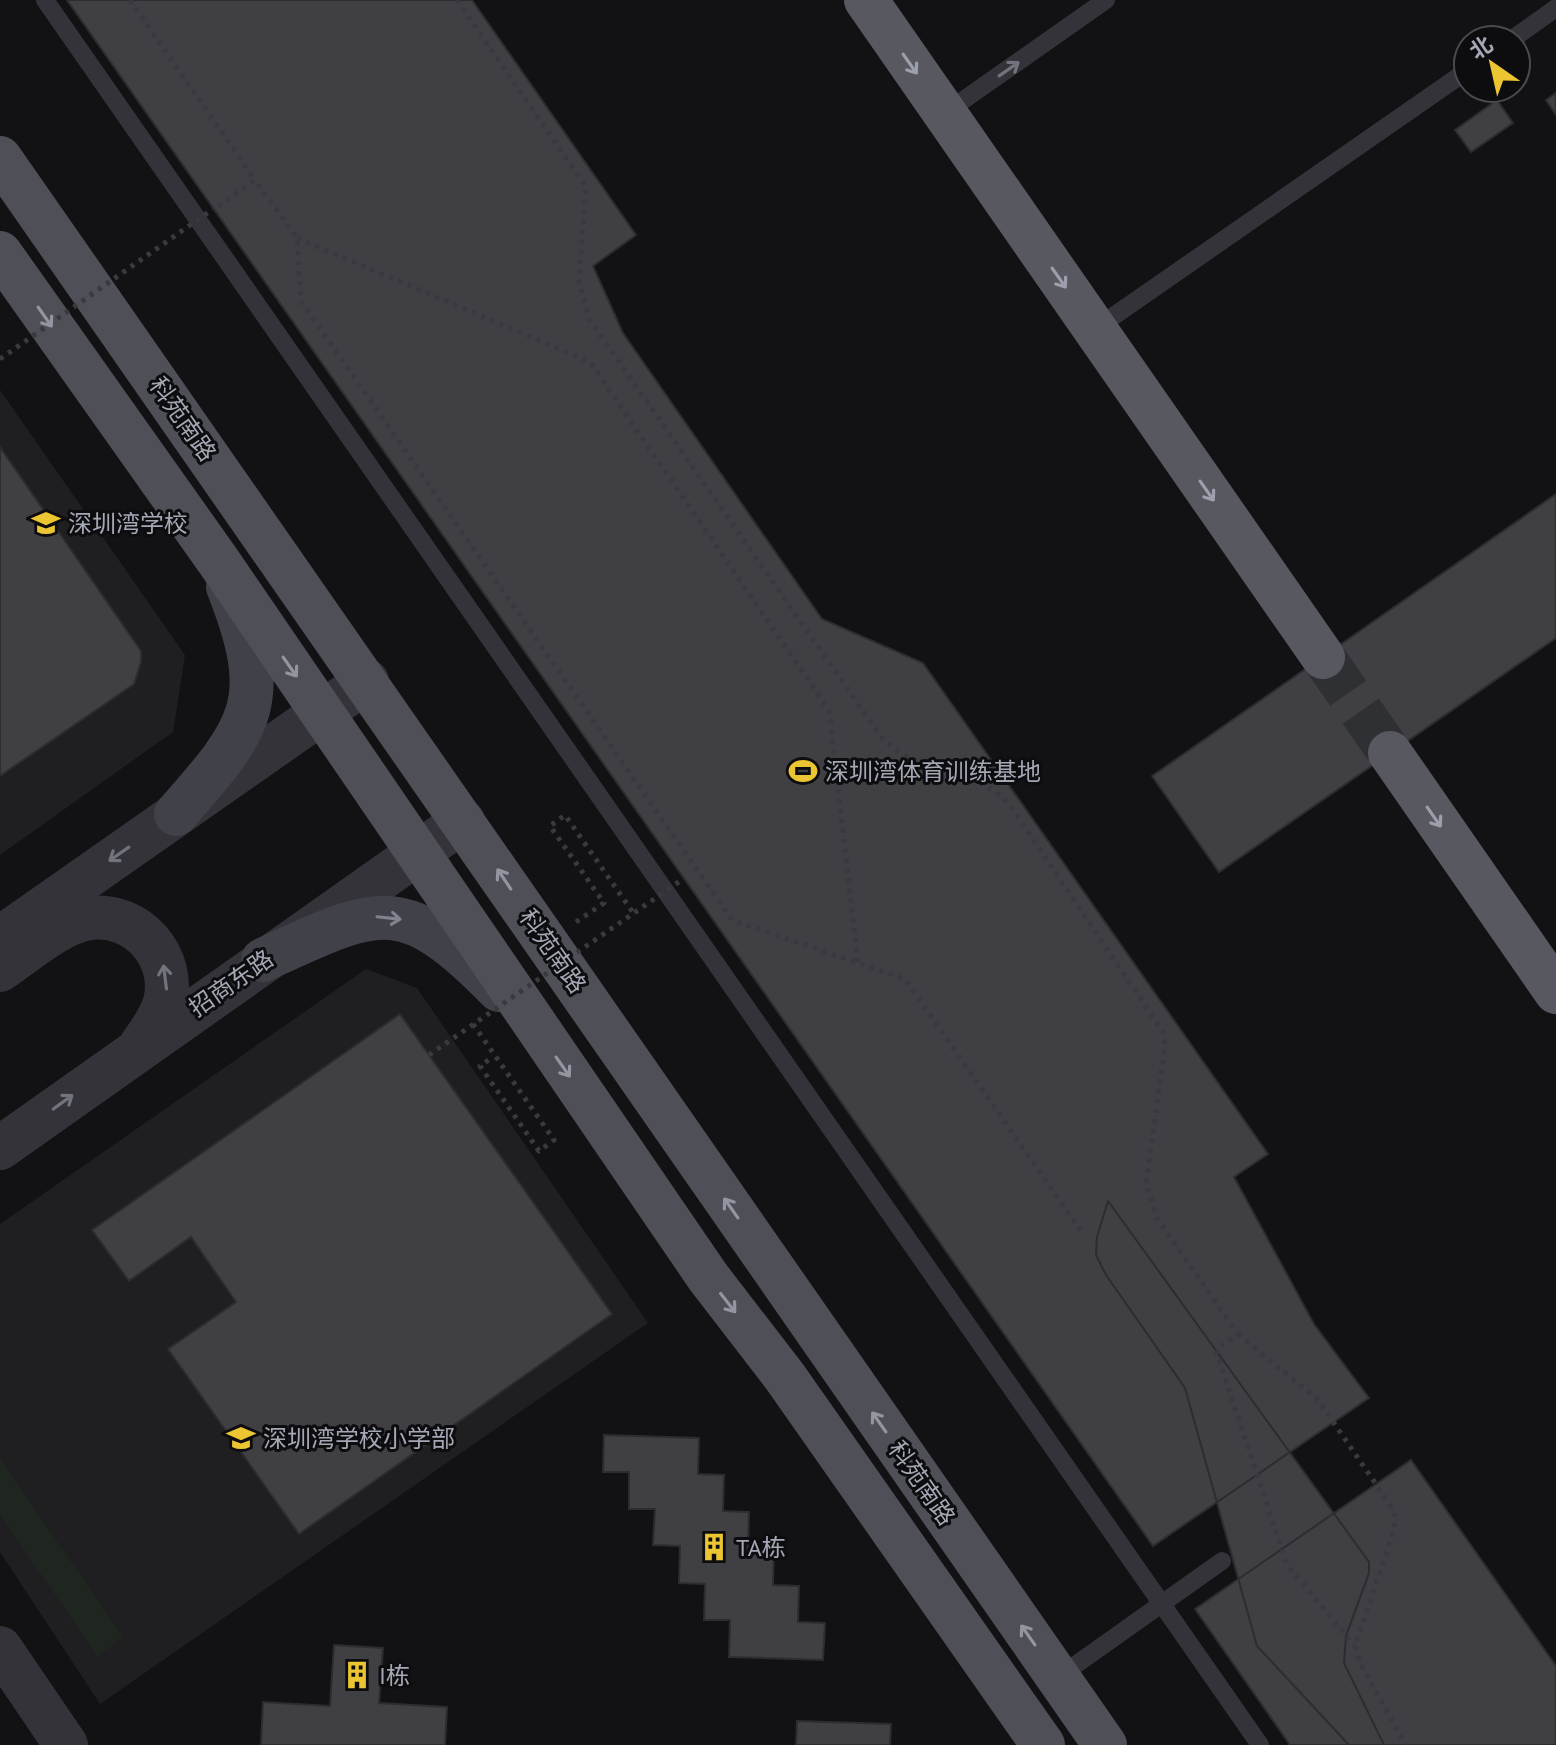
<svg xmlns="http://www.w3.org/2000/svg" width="1556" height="1745" font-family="'PT Sans','Noto Sans SC',sans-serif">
<rect width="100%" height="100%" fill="#121214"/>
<path fill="#1f1e21" d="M 0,390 L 185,655 L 173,732 L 0,855 Z
M 366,969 L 417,988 L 648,1323 L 100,1704 L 0,1552 L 0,1224 Z"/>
<path fill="#1f2620" d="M 0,1458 L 123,1638 L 97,1656 L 0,1514 Z"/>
<path fill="#3f3f44" stroke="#2d2c30" stroke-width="2" d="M 67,0 L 472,0 L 636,235 L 593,266 L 623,333 L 822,619 L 923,663 L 1268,1154 L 1234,1177 L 1314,1324 L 1369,1398 L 1153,1546 Z
M 1556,93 L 1556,115 L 1546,100 Z
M 1497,100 L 1513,123 L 1471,152 L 1455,130 Z
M 0,447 L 141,651 L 141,662 L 134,684 L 0,776 Z
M 1556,494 L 1556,638 L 1219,872 L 1152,776 Z
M 400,1014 L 612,1314 L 299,1534 L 168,1349 L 236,1302 L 191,1237 L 129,1281 L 92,1230 Z
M 1108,1201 L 1369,1562 L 1369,1573 L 1346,1636 L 1344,1663 L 1384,1745 L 1349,1745 L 1257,1646 L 1185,1388 L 1106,1275 L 1096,1255 L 1097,1237 Z
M 604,1435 L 699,1438 L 698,1474 L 724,1475 L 723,1511 L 749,1512 L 748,1548 L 774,1549 L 773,1585 L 799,1586 L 798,1622 L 825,1623 L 823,1660 L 729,1657 L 730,1620 L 704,1620 L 705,1584 L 679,1583 L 680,1546 L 653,1545 L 655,1509 L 629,1509 L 629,1472 L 603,1472 Z
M 1411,1460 L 1556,1666 L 1556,1745 L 1290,1745 L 1195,1609 Z
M 334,1645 L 383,1648 L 379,1703 L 447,1707 L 445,1745 L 261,1745 L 263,1702 L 330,1706 Z
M 797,1721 L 891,1724 L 890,1745 L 796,1745 Z"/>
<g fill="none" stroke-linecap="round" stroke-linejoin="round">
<path stroke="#2f3034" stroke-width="44" stroke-dasharray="44 22" stroke-linecap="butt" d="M 1323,657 L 1390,753"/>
<path stroke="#393a40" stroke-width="5" stroke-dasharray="4 6" stroke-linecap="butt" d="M 130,0 L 255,180
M 457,0 L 586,187 L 579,281 L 589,319 L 882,738 C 921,777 972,764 1010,805 L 1163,1032 L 1165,1045 L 1146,1183 L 1157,1218 L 1238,1334 L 1216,1350 L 1287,1565 L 1355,1646
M 218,206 L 255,180 L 297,238 L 301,301 L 732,920 L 905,979 L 1081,1231
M 297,238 L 590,362 L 829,710 L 858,963
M 576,922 L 604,903 L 550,826 L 565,815 L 634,914
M 473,1024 L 554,1140 L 539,1151 L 480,1066 L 490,1059
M 1238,1334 L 1318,1400 L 1389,1503 L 1395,1516 L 1394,1530 L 1355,1646 L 1360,1663 L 1406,1745"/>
<path stroke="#333339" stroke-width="18" d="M 45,0 L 1260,1745
M 1511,40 L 1556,8
M 945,113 L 1106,0
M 1095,329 L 1468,70
M 1057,1678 L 1222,1561"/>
<path stroke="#333339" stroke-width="44" d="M 0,938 L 367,681
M 0,970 C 27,952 59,922 91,918 C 138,913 176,957 165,1002 C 161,1018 150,1032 141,1045
M 0,1148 L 463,821
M 0,1648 L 66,1745"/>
<path stroke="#414249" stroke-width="44" d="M 176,814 C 253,727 273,701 228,587
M 263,960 C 380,906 403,892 499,990"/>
<path stroke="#4f5057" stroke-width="44" d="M 0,158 L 1105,1745
M 0,253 L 219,562 L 708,1277 L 785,1377 L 1043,1745"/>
<path stroke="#575860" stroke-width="44" d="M 866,0 L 1323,657
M 1390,753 L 1556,992"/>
<path stroke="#393a40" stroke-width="5" stroke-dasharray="4 6" stroke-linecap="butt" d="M 0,359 L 213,209
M 429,1055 L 683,879"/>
</g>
<defs><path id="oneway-shaft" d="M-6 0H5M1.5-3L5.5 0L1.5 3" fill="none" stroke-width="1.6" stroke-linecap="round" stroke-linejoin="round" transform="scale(2)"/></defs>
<g stroke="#9c9fac">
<use href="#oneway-shaft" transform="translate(910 64) rotate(55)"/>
<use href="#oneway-shaft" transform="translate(1059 278) rotate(55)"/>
<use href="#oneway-shaft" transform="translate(1207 491) rotate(55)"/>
<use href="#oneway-shaft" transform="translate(1434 817) rotate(55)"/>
</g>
<g stroke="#71737d">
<use href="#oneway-shaft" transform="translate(1009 69) rotate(-35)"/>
<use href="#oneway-shaft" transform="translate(119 854) rotate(145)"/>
<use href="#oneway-shaft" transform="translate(165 977) rotate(-97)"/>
<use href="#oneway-shaft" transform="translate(63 1102) rotate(-36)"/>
</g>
<g stroke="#9396a1">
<use href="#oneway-shaft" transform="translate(45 317) rotate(55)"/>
<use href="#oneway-shaft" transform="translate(290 667) rotate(55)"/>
<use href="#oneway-shaft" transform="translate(504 879) rotate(-124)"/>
<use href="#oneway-shaft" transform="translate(563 1067) rotate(55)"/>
<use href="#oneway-shaft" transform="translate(731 1208) rotate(-125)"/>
<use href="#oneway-shaft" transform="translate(728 1303) rotate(52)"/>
<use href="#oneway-shaft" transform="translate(879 1422) rotate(-125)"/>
<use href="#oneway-shaft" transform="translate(1028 1635) rotate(-125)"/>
</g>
<use stroke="#81848f" href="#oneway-shaft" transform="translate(389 918) rotate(6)"/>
<defs>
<symbol id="school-bare" viewBox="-9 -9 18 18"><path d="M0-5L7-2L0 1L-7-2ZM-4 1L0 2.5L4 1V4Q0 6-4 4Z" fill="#ecc632" stroke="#0d0d0f" stroke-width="2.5" paint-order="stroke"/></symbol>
<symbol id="stadium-bare" viewBox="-9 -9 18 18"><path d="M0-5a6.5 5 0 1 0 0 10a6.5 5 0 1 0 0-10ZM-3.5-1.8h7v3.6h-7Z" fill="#ecc632" stroke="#0d0d0f" stroke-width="2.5" paint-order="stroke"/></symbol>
<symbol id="building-bare" viewBox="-9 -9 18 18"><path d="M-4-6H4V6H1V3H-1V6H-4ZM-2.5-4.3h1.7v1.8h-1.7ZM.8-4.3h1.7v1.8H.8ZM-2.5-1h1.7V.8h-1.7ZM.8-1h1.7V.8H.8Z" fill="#ecc632" stroke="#0d0d0f" stroke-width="2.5" paint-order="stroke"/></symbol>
</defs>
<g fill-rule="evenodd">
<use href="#school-bare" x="26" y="503" width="40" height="40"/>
<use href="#stadium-bare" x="783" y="751" width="40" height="40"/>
<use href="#school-bare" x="221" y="1418" width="40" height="40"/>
<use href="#building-bare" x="694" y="1527" width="40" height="40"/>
<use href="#building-bare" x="337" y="1655" width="40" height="40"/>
</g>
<g text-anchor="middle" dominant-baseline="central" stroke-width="6" stroke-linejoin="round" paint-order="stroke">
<g font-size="24" fill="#a4a7b4" stroke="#0d0d0f">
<text transform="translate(183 419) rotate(55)">科苑南路</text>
<text transform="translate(553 951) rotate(55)">科苑南路</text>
<text transform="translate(231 983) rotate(-35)">招商东路</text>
<text transform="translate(922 1483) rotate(55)">科苑南路</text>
</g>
<g font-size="24" fill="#a4a7b4" stroke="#0d0d0f" text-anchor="start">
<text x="68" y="523">深圳湾学校</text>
<text x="825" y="771">深圳湾体育训练基地</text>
<text x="263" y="1438">深圳湾学校小学部</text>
<text x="736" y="1547">TA栋</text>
<text x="379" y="1675">I栋</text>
</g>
</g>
<g transform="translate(1492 64) rotate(326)"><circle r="38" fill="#0d0d0f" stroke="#494b51" stroke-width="2"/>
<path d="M0-6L14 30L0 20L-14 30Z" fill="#ecc632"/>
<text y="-12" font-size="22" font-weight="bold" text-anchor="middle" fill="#a4a7b4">北</text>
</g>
</svg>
